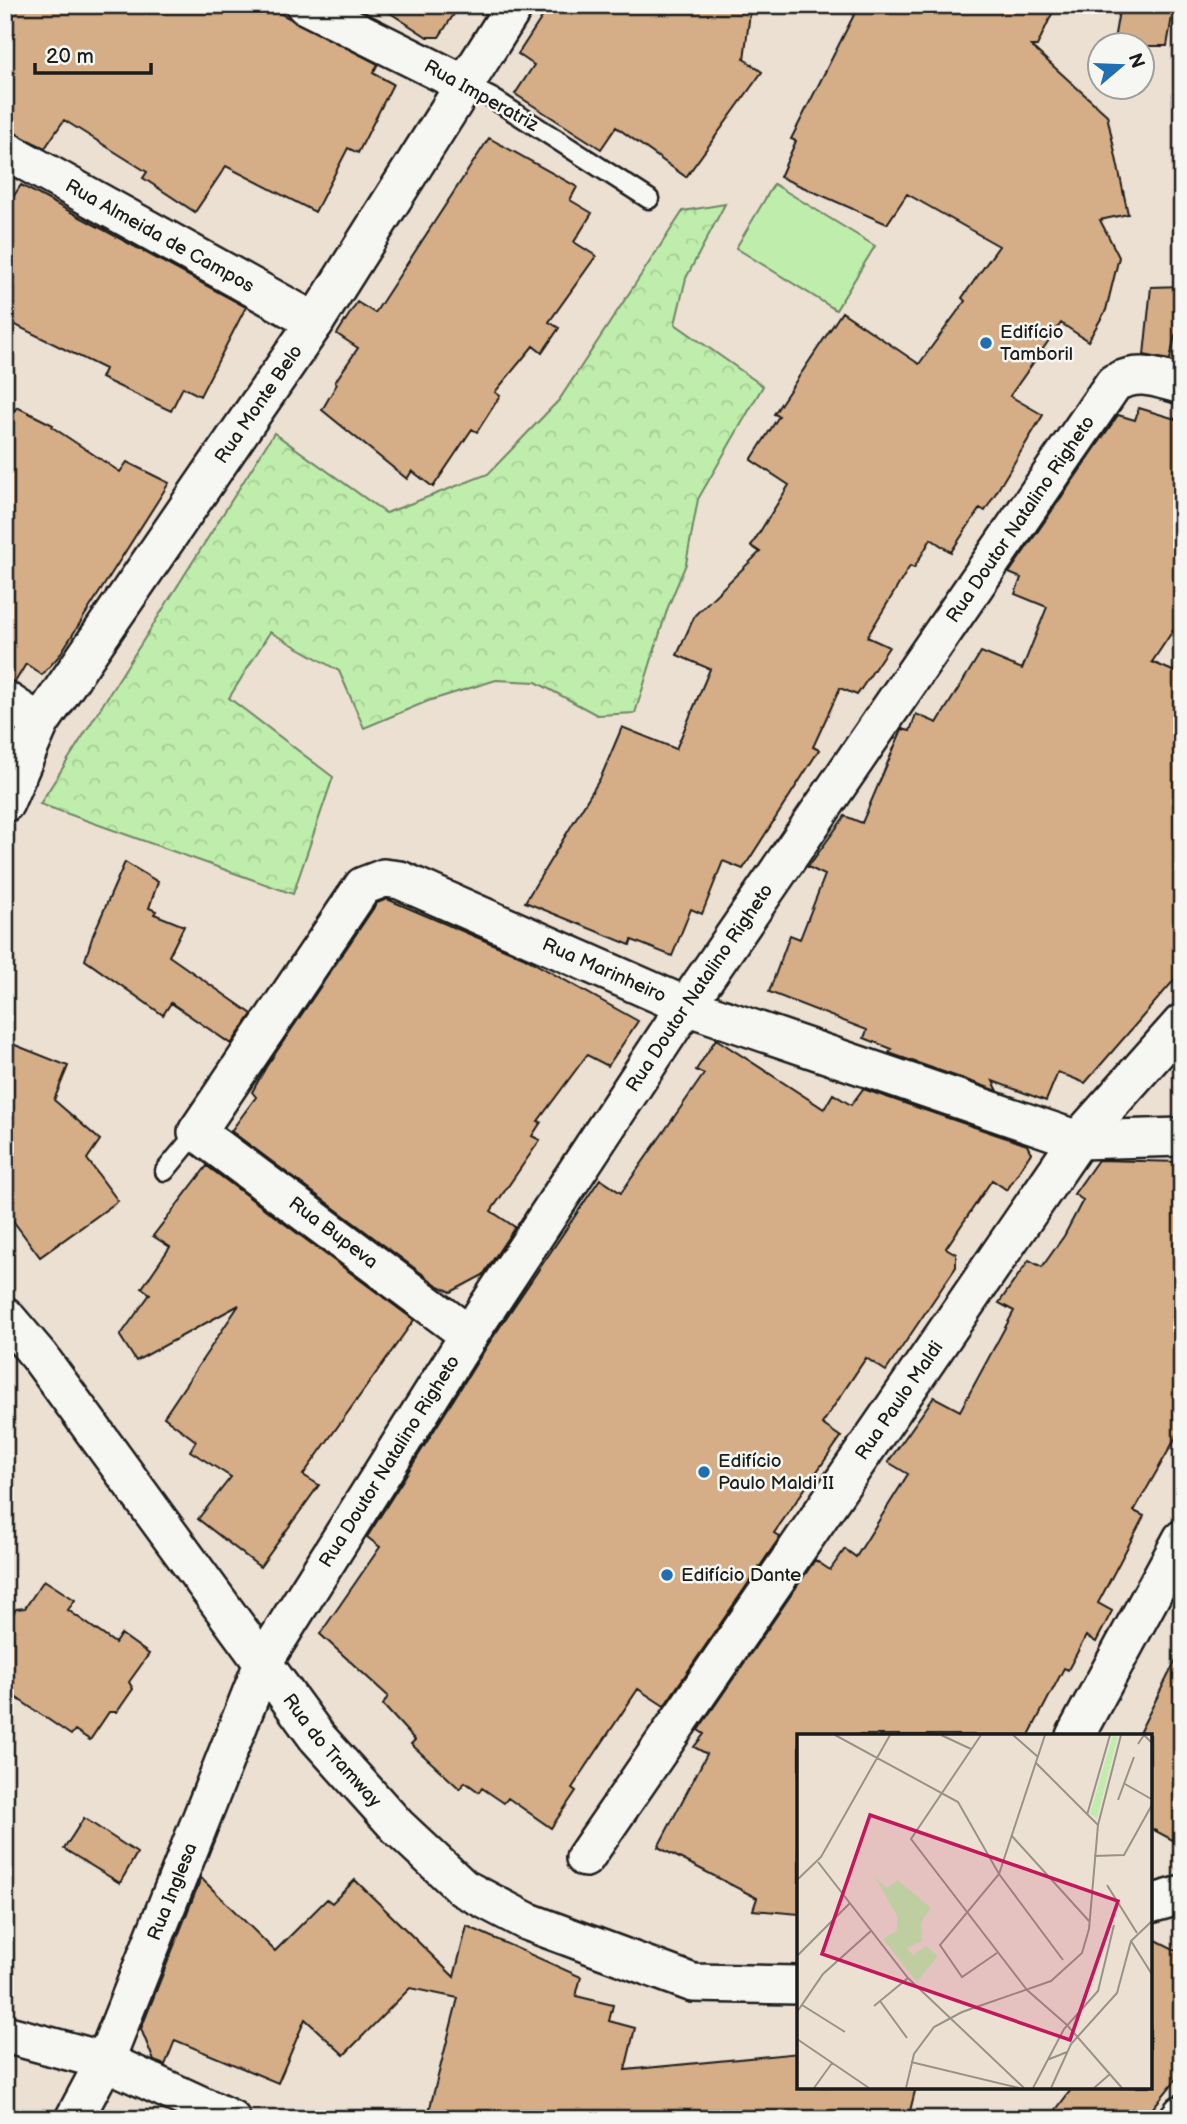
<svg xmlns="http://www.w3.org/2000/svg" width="1187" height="2124" font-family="'Balsamiq Sans',sans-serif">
<defs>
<pattern id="forest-crowns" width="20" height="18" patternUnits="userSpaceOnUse" patternTransform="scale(1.75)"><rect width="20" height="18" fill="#bfeeac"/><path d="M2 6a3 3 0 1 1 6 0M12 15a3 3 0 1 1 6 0" fill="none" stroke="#a4cc93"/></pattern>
</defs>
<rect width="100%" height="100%" fill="#ece0d2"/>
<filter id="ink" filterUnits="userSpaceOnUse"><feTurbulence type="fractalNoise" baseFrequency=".0143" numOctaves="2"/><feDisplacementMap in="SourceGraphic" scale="14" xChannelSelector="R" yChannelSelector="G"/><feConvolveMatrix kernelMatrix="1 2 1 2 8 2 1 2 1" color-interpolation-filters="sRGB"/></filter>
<g filter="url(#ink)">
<path fill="url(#forest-crowns)" stroke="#6e8564" stroke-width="2" d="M 725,204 L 686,278 L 675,324 L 763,386 L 698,499 L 686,564 L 668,607 L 635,713 L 597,715 L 536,682 L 496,680 L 428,701 L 364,728 L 339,671 L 270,632 L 229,698 L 333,777 L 293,894 L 40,804 L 274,433 L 386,513 L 488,474 L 559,400 L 683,211 Z"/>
<path fill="#bfeeac" stroke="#6e8564" stroke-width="2" d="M 774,184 L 875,246 L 836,310 L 736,248 Z"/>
<path fill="#d5ae87" stroke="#1c1c1c" stroke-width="2" d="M 5,5 L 264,5 L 378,64 L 373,73 L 393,84 L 358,153 L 348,148 L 315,212 L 226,166 L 195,212 L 143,178 L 147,172 L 64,120 L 45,148 L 5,129 Z
M 378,5 L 460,5 L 439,37 L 427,37 Z
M 550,5 L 751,5 L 744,59 L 762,72 L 686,177 L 616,127 L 601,149 L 515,94 L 534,65 L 518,54 Z
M 859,5 L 1056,5 L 1037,46 L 1031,46 L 1107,115 L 1128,214 L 1100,220 L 1119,257 L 1106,310 L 1088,341 L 1061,323 L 1010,396 L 1043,415 L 985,511 L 980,508 L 951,552 L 931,539 L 914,568 L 910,566 L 867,637 L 889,647 L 857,695 L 840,688 L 813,747 L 819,750 L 743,869 L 723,861 L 702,914 L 691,909 L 672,956 L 632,940 L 630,945 L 525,902 L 601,777 L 622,727 L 676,749 L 710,669 L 677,655 L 695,615 L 760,552 L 751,546 L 789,485 L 751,460 L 779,416 L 774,414 L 842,312 L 919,364 L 965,301 L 962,298 L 999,246 L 907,194 L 887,224 L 780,177 L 796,141 L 791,139 Z
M 1120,5 L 1174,5 L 1167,46 L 1113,46 Z
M 489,138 L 577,187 L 570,200 L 592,213 L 574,242 L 596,256 L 549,322 L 559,328 L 542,353 L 533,346 L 495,392 L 500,396 L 477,432 L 472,429 L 433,487 L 412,471 L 407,479 L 322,410 L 337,384 L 335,382 L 358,348 L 337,334 L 357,302 L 375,313 Z
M 21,185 L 246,307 L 200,396 L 183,387 L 171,411 L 101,378 L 105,369 L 5,320 L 5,209 Z
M 1182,286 L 1182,336 L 1175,335 L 1170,360 L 1144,355 L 1151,287 Z
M 17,407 L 53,425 L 52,427 L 120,472 L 127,462 L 169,483 L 59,656 L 42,675 L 26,664 L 15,682 L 5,679 L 5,424 Z
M 1139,408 L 1182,421 L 1182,617 L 1152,662 L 1182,675 L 1182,971 L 1085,1083 L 1058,1072 L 1046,1101 L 993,1081 L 998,1091 L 889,1053 L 892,1049 L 864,1038 L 867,1030 L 769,992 L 790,935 L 800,939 L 825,875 L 808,867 L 845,816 L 862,823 L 902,729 L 910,731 L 916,714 L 937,723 L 981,652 L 1022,669 L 1047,607 L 1015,594 L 1021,578 L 1009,573 L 1118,415 L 1135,420 Z
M 125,862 L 158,882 L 149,908 L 156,911 L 154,914 L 184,926 L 169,956 L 252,1014 L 231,1044 L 171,1003 L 163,1015 L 85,960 L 93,935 Z
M 387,899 L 523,957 L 638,1021 L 608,1066 L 587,1055 L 538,1121 L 541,1122 L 532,1136 L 540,1140 L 491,1211 L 515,1227 L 483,1275 L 451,1292 L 437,1285 L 231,1131 L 256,1097 L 252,1092 L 266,1067 L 377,903 Z
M 716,1039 L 824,1109 L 833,1094 L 851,1105 L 863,1089 L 1027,1145 L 1031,1153 L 1007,1190 L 992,1180 L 946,1248 L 956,1254 L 956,1267 L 886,1371 L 866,1358 L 822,1424 L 841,1437 L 774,1533 L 780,1537 L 664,1706 L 638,1689 L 572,1788 L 576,1791 L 551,1828 L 508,1798 L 504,1803 L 482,1788 L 479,1792 L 465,1782 L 460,1789 L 411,1744 L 415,1740 L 383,1705 L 388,1696 L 320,1634 L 380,1547 L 367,1537 L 489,1343 L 600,1179 L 621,1193 L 704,1074 L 696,1070 Z
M 5,1041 L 68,1066 L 54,1100 L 100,1140 L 87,1159 L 118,1201 L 40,1257 L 5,1210 Z
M 1098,1160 L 1182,1162 L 1182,1427 L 1134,1511 L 1144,1516 L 1098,1603 L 1112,1611 L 1096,1642 L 1086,1636 L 1068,1670 L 1064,1668 L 1029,1735 L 799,1735 L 799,1914 L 753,1910 L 757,1898 L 658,1847 L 707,1754 L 694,1747 L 704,1734 L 698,1730 L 815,1560 L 830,1570 L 845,1549 L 856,1557 L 908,1474 L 888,1462 L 934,1397 L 960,1411 L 1014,1311 L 999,1303 L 1029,1260 L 1042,1267 L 1064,1236 L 1083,1200 L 1074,1194 Z
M 207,1166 L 414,1320 L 303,1475 L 319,1485 L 260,1567 L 198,1519 L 231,1477 L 190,1451 L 196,1441 L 164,1417 L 239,1305 L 136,1361 L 120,1336 L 150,1294 L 142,1288 L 170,1247 L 153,1236 Z
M 44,1580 L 75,1600 L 68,1610 L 115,1643 L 121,1634 L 149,1654 L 129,1682 L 133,1689 L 117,1712 L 109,1712 L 90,1740 L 75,1730 L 71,1735 L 5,1690 L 5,1625 L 16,1609 L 25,1608 Z
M 1182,1648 L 1182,1845 L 1150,1828 L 1150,1735 L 1138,1735 Z
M 84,1818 L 137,1853 L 120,1883 L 64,1849 Z
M 201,1878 L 275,1951 L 327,1899 L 332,1903 L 355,1880 L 454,1977 L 467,1926 L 581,1977 L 576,1996 L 613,2005 L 609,2021 L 635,2028 L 625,2070 L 799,2053 L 799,2087 L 916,2087 L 908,2119 L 427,2119 L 458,1998 L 410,1988 L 344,2055 L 305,2019 L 278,2083 L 175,2040 L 165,2065 L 154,2061 L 141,2029 Z
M 1150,1937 L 1182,1953 L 1182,2072 L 1144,2119 L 1049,2119 L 1073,2087 L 1150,2087 Z"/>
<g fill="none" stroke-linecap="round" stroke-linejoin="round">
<defs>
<path id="service" d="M 464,84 L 492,98 L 649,199
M 165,1171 L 197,1132"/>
<g id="minor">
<path d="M 305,5 L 464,84"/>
<path id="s1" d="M 5,150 L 315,322"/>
<path d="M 5,700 L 40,723"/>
<path id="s2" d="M 5,803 L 40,723 L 315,322 L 515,5"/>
<path id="s3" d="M 5,1316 L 39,1356 L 317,1737 L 397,1826 L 463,1888 L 526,1921 L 693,1983 L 799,1985"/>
<path id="s4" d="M 469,1335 L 197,1132 L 363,886 L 384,878 L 400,880 L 686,1006 L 1078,1140 L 1182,1137"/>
<path d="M 1075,1736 L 1182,1539"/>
<path id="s5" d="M 585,1858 L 1078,1140 L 1182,1023"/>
<path d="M 1150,1904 L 1182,1895"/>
<path d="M 5,2034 L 105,2061 L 231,2119"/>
<path id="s6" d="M 74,2119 L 105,2061 L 264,1661 L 469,1335 L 686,1006 L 1114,383 C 1140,370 1155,378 1182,385"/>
<path d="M 1178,2119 L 1182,2114"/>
</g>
</defs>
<use href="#service" stroke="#1c1c1c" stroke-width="23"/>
<use href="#minor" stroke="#1c1c1c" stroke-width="42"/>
<use href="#service" stroke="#f6f6f2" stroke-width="18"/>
<use href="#minor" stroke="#f6f6f2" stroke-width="37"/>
</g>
</g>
<g fill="#1f6fb2" stroke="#f6f6f2" stroke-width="2.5">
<circle cx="986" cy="343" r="7"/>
<circle cx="704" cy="1472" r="7"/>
<circle cx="667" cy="1575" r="7"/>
</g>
<g text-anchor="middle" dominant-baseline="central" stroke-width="5" stroke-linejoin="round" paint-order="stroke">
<g font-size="19" fill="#1c1c1c" stroke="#f6f6f2">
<text transform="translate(481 96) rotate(29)">Rua Imperatriz</text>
<text stroke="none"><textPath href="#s1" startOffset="177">Rua Almeida de Campos</textPath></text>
<text stroke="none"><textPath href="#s2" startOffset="474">Rua Monte Belo</textPath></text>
<text stroke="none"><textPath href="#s6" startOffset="1866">Rua Doutor Natalino Righeto</textPath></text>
<text stroke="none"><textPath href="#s4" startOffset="898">Rua Marinheiro</textPath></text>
<text stroke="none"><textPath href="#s6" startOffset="1298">Rua Doutor Natalino Righeto</textPath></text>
<text transform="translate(333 1233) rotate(37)">Rua Bupeva</text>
<text stroke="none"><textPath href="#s5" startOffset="555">Rua Paulo Maldi</textPath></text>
<text stroke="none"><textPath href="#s6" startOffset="732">Rua Doutor Natalino Righeto</textPath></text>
<text stroke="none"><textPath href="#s3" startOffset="544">Rua do Tramway</textPath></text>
<text stroke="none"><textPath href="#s6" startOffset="248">Rua Inglesa</textPath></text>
</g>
<g font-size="19" fill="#1c1c1c" stroke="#f6f6f2" text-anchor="start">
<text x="1000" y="332">Edifício<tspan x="1000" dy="22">Tamboril</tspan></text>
<text x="718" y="1461">Edifício<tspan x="718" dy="22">Paulo Maldi II</tspan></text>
<text x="681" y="1575">Edifício Dante</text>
</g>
</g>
<g transform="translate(797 1734)">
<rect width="355" height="355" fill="#ece0d2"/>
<path d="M 316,1 L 321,1 L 300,84 L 293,80 ZM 78,143 L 90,154 L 101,146 L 134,174 L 124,189 L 125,207 L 110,214 L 116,221 L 129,212 L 141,222 L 120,248 L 86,205 L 100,196 L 100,182 Z" fill="#bfeeac"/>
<path fill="none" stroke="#999289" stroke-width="2" d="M 38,1 L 161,68 L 202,140 L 266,226M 144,1 L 174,15M 184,1 L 114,105 L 230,256 L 270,291 L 325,354M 216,1 L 241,23M 341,10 L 347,1 L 356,10M 239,29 L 301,91M 328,50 L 356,66M 321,66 L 337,23M 290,81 L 313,1M 214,101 L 292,187M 297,122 L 327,121 L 356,69M 21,128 L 111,244 L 227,354M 0,146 L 24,123 L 93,1M 310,151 L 340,199M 334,207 L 356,242M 200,219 L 165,243 L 143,211 L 202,140 L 248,1M 0,222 L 53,169M 83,267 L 110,304M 5,271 L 48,298M 77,272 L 111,244M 0,278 L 26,240 L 75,196M 0,305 L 72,354M 250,326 L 270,318M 114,328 L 222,354M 17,354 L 35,329M 109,354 L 117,320 L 137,293 L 165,278 L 254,247 L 285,219 L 292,195 L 301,91 L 324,1M 236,354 L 267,295 L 301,257 L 317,191M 254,354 L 274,310 L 320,259 L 334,207 L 356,186M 297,354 L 313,340"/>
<path fill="#c2185b" fill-opacity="0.15" stroke="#c2185b" stroke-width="3.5" d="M 73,81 L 321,167 L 273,306 L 25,220 Z"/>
<rect width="355" height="355" fill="none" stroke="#1c1c1c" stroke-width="3.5"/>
</g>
<rect width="1187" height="2124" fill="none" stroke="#f6f6f2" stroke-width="28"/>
<rect x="14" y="14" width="1159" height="2096" fill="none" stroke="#1c1c1c" stroke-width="2.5" filter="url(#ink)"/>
<g transform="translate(1121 66) rotate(71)"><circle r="33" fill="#f6f6f2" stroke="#9f9f9c" stroke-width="2"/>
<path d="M0-5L12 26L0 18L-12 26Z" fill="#1f6fb2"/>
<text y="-10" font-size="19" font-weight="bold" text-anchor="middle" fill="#1c1c1c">N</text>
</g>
<path d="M35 63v10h116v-10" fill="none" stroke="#1c1c1c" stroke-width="3.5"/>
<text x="46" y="63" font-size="21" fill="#1c1c1c" stroke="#f6f6f2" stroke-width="5" paint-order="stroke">20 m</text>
</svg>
